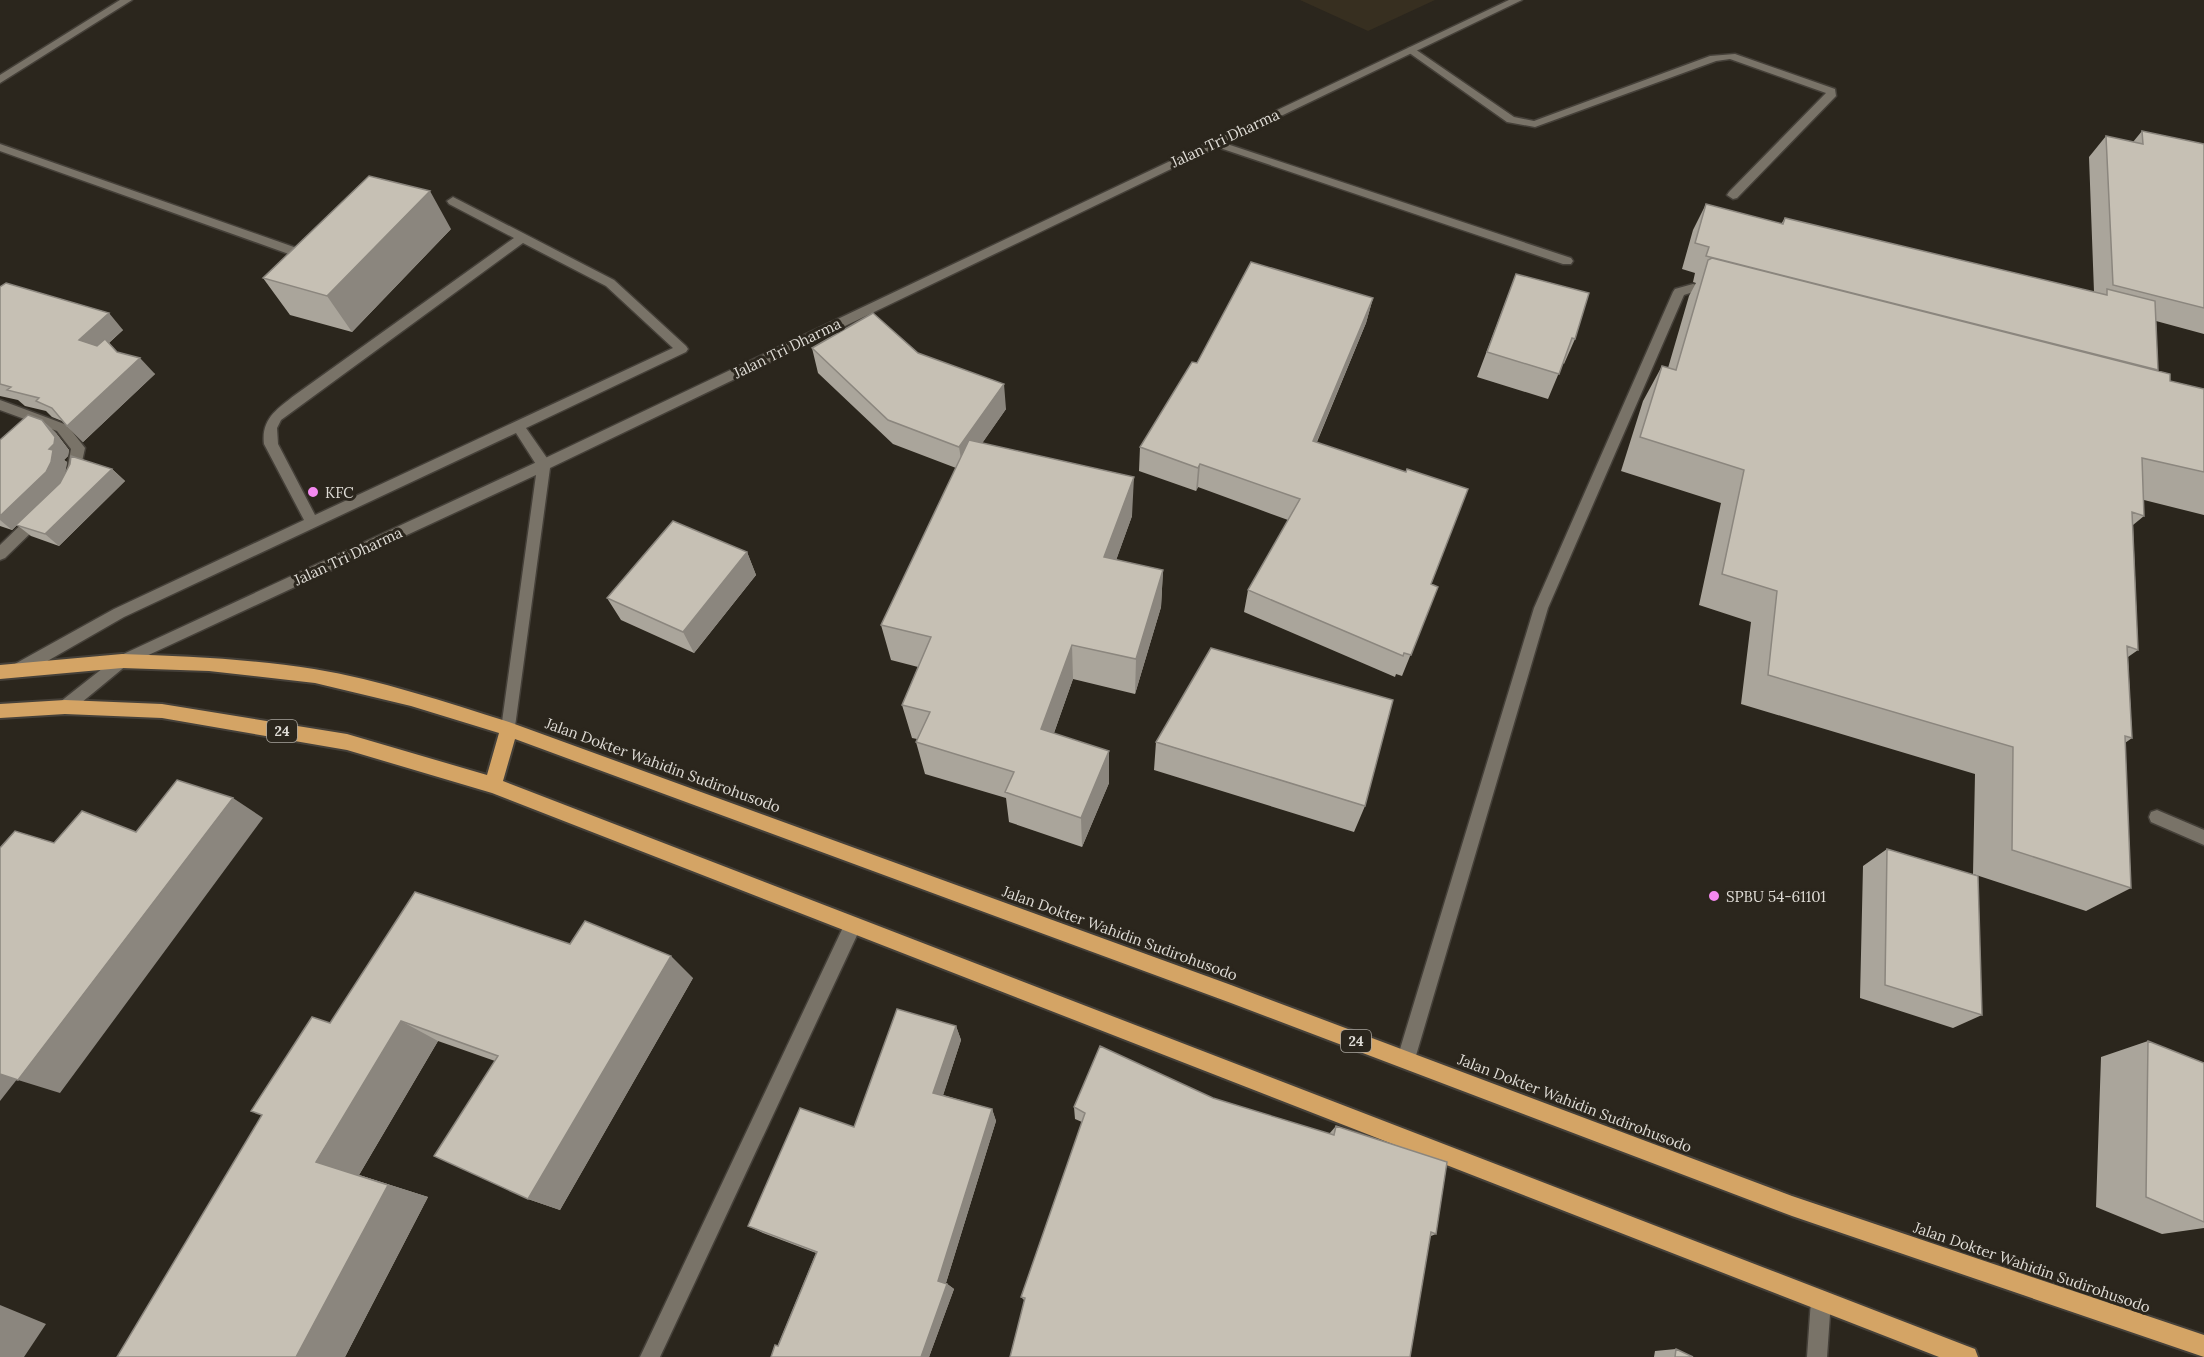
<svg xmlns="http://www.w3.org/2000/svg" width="2204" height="1357" font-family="Lora,serif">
<rect width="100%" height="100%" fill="#2b261d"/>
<path fill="#372f20" d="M 1300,0 L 1435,0 L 1368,31 Z"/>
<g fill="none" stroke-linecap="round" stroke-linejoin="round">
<defs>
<path id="service" d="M 1412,47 L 1514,117 L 1534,121 L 1710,56 L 1735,54 L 1835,89 L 1836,96 L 1737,198 L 1733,199 L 1727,195 L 1729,192 L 1826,93 L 1730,59 L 1716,61 L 1535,127 L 1507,122 L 1408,52 L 1408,48 Z
M 1215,140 L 1571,258 L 1573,261 L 1571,264 L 1563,264 L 1211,145 L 1211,141 Z
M 453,197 L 614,280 L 686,346 L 688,349 L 686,352 L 526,428 L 549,461 L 551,465 L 549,469 L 539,469 L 516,433 L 124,617 L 23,675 L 18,676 L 13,675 L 11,670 L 13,665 L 114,609 L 304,520 L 264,444 C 261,419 277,409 295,395 L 514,238 L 449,204 L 447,201 ZM 523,243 L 606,286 L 673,348 L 315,515 L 278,444 L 277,428 L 281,420 Z
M 2157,810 L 2204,830 L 2204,845 L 2151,822 L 2149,817 L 2151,812 Z
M 853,917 L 859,919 L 861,925 L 859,931 L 660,1357 L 640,1357 L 847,919 Z
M 1821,1290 L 1828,1293 L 1831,1300 L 1827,1357 L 1807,1357 L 1811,1300 L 1814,1293 Z"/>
<path id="minor" d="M 120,0 L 132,0 L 0,83 L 0,75 Z
M 0,144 L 308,252 L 310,255 L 304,259 L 300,258 L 0,151 Z
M 1693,284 L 1715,290 L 1717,293 L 1711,297 L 1693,292 L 1684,295 L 1548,608 L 1415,1059 L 1412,1065 L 1406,1068 L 1400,1065 L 1397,1059 L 1534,608 L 1673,292 L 1675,289 Z
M 0,400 L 67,425 L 85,448 L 78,480 L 73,481 L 66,476 L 71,449 L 57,431 L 0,410 Z
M 39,511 L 44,512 L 46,516 L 44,520 L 5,558 L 0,560 L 0,545 L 34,512 Z"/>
<path id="secondary" d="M 1509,0 L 1522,0 L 550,468 L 514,734 L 509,736 L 504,734 L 501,729 L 536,475 L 127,665 L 70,712 L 65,714 L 60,712 L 57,707 L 60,702 L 117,657 L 539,461 Z"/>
<path id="trunk" d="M 122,654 C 186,656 251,659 314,669 C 380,680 445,702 509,722 L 1231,985 L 1792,1196 L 2204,1335 L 2204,1357 L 1792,1216 L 1231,1003 L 515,739 L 503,781 L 1967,1346 L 1975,1349 L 1978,1357 L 1939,1357 L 492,793 L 347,750 L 162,718 L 65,714 L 0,718 L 0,704 L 65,700 L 162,704 L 347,734 L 487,775 L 499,733 L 411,706 L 315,683 L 209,671 L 122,668 L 0,679 L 0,665 Z"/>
</defs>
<use href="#service" stroke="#454039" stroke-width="3"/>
<use href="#minor" stroke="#454039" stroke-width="3"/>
<use href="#secondary" stroke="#454039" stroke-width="3"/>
<use href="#trunk" stroke="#454039" stroke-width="4"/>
<use href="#service" fill="#797368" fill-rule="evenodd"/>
<use href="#minor" fill="#797368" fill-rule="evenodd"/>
<use href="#secondary" fill="#797368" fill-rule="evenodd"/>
<use href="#trunk" fill="#d4a465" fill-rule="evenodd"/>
</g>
<path fill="#aaa59b" d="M 2142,131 L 2204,144 L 2204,334 L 2156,321 L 2158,370 L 2157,371 L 2170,381 L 2204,389 L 2204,515 L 2144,500 L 2144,516 L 2133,525 L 2138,650 L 2128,657 L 2132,738 L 2125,743 L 2131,888 L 2086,911 L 1973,874 L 1975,774 L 1741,704 L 1751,622 L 1699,605 L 1721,503 L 1621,471 L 1643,401 L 1662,366 L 1668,368 L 1689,296 L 1696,283 L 1693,282 L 1695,273 L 1682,269 L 1693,230 L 1706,204 L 1781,224 L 1785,218 L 2094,292 L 2089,157 L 2106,136 L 2133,142 Z
M 451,229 L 352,332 L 290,315 L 263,278 Z
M 1516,274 L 1575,339 L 1564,364 L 1563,363 L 1548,399 L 1477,377 Z
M 0,287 L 123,330 L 109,343 L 117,352 L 155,374 L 83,442 L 62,421 L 52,417 L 46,411 L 25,406 L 18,400 L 0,396 Z
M 1373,298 L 1366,323 L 1317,442 L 1431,584 L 1438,587 L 1402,676 L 1396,674 L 1395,677 L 1244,612 L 1248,590 L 1288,520 L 1198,487 L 1196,491 L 1139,471 L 1140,447 L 1197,363 Z
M 812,348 L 918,353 L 1006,409 L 982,443 L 1132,516 L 1116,560 L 1163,570 L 1161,607 L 1135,694 L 1073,679 L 1054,733 L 1109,783 L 1082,847 L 1009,822 L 1006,798 L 925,774 L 916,742 L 917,739 L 912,738 L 902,705 L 918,667 L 891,660 L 881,625 L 956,468 L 893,444 L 818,373 Z
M 42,420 L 56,433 L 69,450 L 68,456 L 64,460 L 67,462 L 65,473 L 112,469 L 125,481 L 59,546 L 31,536 L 17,525 L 12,530 L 0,526 L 0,440 Z
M 747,552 L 756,575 L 694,653 L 621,620 L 607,598 Z
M 1156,742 L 1365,806 L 1354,832 L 1154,770 Z
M 1887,849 L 1982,1015 L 1953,1028 L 1860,998 L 1863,866 Z
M 693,978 L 560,1210 L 528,1199 L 495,1061 L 438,1041 L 359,1175 L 428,1197 L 345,1357 L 330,1023 Z
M 956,1026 L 961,1040 L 943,1095 L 992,1109 L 996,1121 L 946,1283 L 954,1289 L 929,1357 L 771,1357 L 778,1345 L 816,1253 L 763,1233 L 748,1226 L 854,1127 Z
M 2148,1041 L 2204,1063 L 2204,1228 L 2162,1234 L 2096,1207 L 2101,1057 Z
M 1213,1098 L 1329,1134 L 1336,1126 L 1436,1234 L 1431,1236 L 1025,1301 L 1021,1297 L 1082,1122 L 1075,1119 L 1074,1107 Z
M 1676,1349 L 1693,1357 L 1654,1357 L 1655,1351 Z"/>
<path fill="#8b867e" d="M 430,191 L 451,229 L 352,332 L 327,296 Z
M 1373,298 L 1366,323 L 1307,465 L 1313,441 Z
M 109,313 L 123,330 L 94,356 L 79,340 Z
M 140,358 L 155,374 L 83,442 L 67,426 Z
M 1004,384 L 1006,409 L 963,471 L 959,447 Z
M 42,420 L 56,433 L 69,450 L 68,456 L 64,460 L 67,462 L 65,474 L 60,484 L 12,530 L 0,520 L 0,516 L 49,449 Z
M 1200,464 L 1198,487 L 1196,491 L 1198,468 Z
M 112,469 L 125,481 L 59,546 L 45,534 Z
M 1134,477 L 1132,516 L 1104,594 L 1104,557 Z
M 747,552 L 756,575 L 694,653 L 683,632 Z
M 1163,570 L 1161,607 L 1135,694 L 1136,659 Z
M 1072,645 L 1073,679 L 1044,761 L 1041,729 Z
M 1109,751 L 1109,783 L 1082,847 L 1081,818 Z
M 233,798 L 263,818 L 60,1093 L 18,1080 Z
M 671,956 L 693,978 L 560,1210 L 528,1199 Z
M 401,1021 L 438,1041 L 359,1175 L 428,1197 L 345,1357 L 296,1357 L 316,1162 Z
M 956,1026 L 961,1040 L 940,1105 L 933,1093 Z
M 0,1072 L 18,1078 L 0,1101 Z
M 992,1109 L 996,1121 L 945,1286 L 938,1281 Z
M 947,1284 L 954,1289 L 929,1357 L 921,1357 Z
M 0,1305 L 46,1324 L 24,1357 L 0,1357 Z"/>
<path fill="#c6c0b4" stroke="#8b867e" stroke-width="1.5" d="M 2142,131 L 2204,144 L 2204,308 L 2113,285 L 2106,136 L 2143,144 Z
M 369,176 L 430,191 L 327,296 L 263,278 Z
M 1706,204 L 1783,224 L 1785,218 L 2107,295 L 2107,289 L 2155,301 L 2158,370 L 1706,256 L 1709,247 L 1695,243 Z
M 1712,258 L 2170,374 L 2170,381 L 2204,389 L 2204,472 L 2142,458 L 2144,516 L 2132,512 L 2138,650 L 2127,646 L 2132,738 L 2125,736 L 2131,888 L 2012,850 L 2013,747 L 1768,675 L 1777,591 L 1722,574 L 1744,470 L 1640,437 L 1662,366 L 1676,370 L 1708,260 Z
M 1251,262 L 1373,298 L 1313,441 L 1406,472 L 1407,469 L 1468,489 L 1431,584 L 1438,587 L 1411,655 L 1404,653 L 1403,656 L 1248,590 L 1300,499 L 1200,464 L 1198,468 L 1140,447 L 1192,362 L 1197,363 Z
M 1516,274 L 1589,293 L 1575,339 L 1572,338 L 1559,374 L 1487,352 Z
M 6,283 L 109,313 L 79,340 L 97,346 L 105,339 L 117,352 L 140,358 L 67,426 L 52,408 L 36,401 L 39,398 L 7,390 L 11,387 L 0,384 L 0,287 Z
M 873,313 L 918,353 L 1004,384 L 959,447 L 888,420 L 812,348 Z
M 28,415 L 42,420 L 55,437 L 54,444 L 49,449 L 53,450 L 51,462 L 46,472 L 0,516 L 0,440 Z
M 969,440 L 1134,477 L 1104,557 L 1163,570 L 1136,659 L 1072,645 L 1041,729 L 1109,751 L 1081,818 L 1005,792 L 1014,772 L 916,742 L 930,712 L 902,705 L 931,637 L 881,625 Z
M 71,456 L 112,469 L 45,534 L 16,525 L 60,483 L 70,464 Z
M 673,521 L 747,552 L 683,632 L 607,598 Z
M 1211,648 L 1393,700 L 1365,806 L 1156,742 Z
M 177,780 L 233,798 L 18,1080 L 0,1074 L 0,848 L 15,831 L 54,843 L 82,811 L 136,832 Z
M 1887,849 L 1978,876 L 1982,1015 L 1885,985 Z
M 415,892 L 570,944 L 585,921 L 671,956 L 528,1199 L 434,1156 L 498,1056 L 401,1021 L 316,1162 L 388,1185 L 296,1357 L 117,1357 L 262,1115 L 251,1111 L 312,1017 L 330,1023 Z
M 897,1009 L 956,1026 L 933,1093 L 992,1109 L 938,1281 L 947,1284 L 921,1357 L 771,1357 L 775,1345 L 778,1346 L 817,1252 L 748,1226 L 800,1108 L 854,1127 Z
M 2148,1041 L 2204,1063 L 2204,1222 L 2146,1197 Z
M 1100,1046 L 1213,1098 L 1334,1135 L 1336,1126 L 1447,1162 L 1436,1234 L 1431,1232 L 1410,1357 L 1010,1357 L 1025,1298 L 1021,1297 L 1085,1113 L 1074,1107 Z
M 1676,1349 L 1693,1357 L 1675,1357 Z"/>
<g fill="#f489f0" stroke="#2b261d" stroke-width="2">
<circle cx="313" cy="492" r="6"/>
<circle cx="1714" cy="896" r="6"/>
</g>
<g text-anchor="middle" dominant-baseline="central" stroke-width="6" stroke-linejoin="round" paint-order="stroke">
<g fill="#2b261d" stroke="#a9a59e" stroke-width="1.5">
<rect x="267" y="720" width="30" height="22" rx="4.5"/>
<rect x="1341" y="1030" width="30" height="22" rx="4.5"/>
</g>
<g font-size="14" font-weight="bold" fill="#dfdcd6">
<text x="282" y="731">24</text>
<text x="1356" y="1041">24</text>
</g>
<g font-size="15" fill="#dfdcd6" stroke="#2b261d">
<text transform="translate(1225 138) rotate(-25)">Jalan Tri Dharma</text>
<text transform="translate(787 348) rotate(-26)">Jalan Tri Dharma</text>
<text transform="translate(348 556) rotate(-25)">Jalan Tri Dharma</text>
<text transform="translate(663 765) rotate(20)">Jalan Dokter Wahidin Sudirohusodo</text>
<text transform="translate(1120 933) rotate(20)">Jalan Dokter Wahidin Sudirohusodo</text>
<text transform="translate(1575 1103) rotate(21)">Jalan Dokter Wahidin Sudirohusodo</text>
<text transform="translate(2032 1267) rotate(19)">Jalan Dokter Wahidin Sudirohusodo</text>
</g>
<g font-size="15" fill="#dfdcd6" stroke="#2b261d" text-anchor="start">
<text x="325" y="492">KFC</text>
<text x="1726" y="896">SPBU 54-61101</text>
</g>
</g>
</svg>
